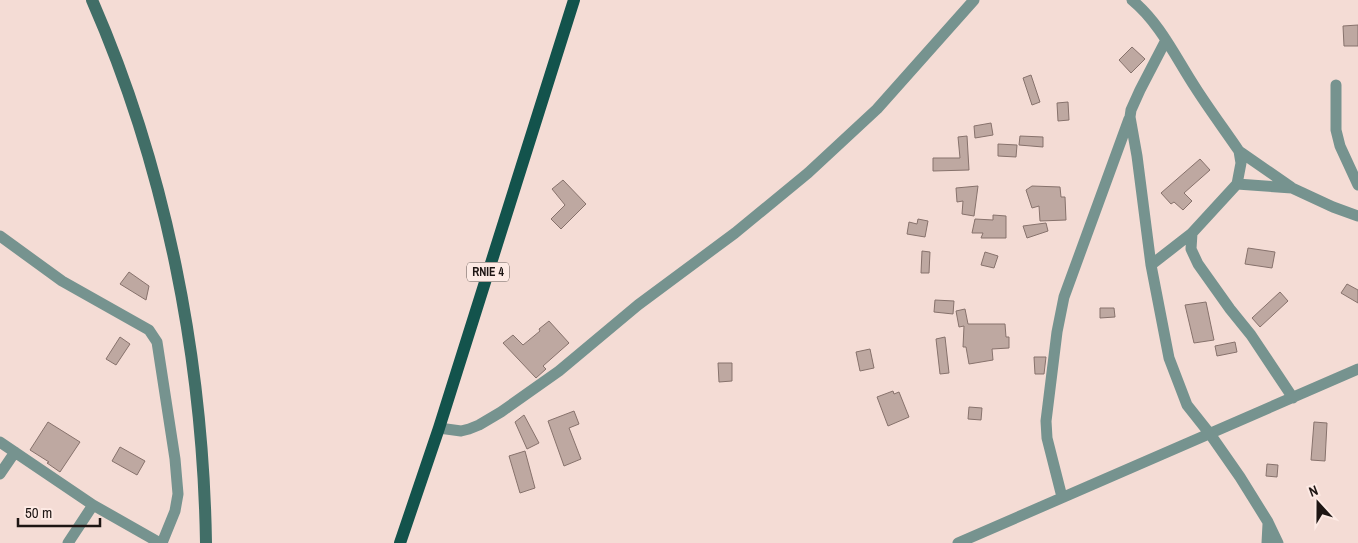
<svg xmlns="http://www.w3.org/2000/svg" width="1358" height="543" font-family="'Archivo Narrow',sans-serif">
<rect width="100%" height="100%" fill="#f4dcd5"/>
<path fill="#bea8a1" stroke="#87726c" d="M 1358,25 L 1358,46 L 1344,46 L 1343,26 Z
M 1132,47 L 1145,59 L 1131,73 L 1119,60 Z
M 1031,75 L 1040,102 L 1032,105 L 1023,78 Z
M 1068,102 L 1069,120 L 1058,121 L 1057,103 Z
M 991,123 L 993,135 L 975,138 L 974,126 Z
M 967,136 L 969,170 L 933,171 L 933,158 L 960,158 L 958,137 Z
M 1020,136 L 1043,137 L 1043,147 L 1019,145 Z
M 998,144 L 1017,145 L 1016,157 L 998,156 Z
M 1200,159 L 1210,170 L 1184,193 L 1192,201 L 1183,210 L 1174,202 L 1171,204 L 1161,193 Z
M 563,180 L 586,204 L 561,229 L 551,219 L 565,205 L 552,189 Z
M 978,186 L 974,216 L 962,214 L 963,201 L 957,202 L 956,188 Z
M 1032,186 L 1060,187 L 1061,197 L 1065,197 L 1066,220 L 1040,221 L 1039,206 L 1032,208 L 1026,190 Z
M 993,215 L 1006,216 L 1006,238 L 981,238 L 983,233 L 972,233 L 975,219 L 993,220 Z
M 918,219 L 928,221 L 925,237 L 907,234 L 909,222 L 917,224 Z
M 1046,223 L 1048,231 L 1027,238 L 1023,226 Z
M 1248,248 L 1275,252 L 1272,268 L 1245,264 Z
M 922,251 L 930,252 L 929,273 L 921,273 Z
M 985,252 L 998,256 L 994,268 L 981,265 Z
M 129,272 L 149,286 L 146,300 L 120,284 Z
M 1347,284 L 1358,290 L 1358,303 L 1341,293 Z
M 1280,292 L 1288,301 L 1260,327 L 1252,318 Z
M 935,300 L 954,301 L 953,314 L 934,312 Z
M 1206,302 L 1214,340 L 1194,343 L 1185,305 Z
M 1100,308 L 1114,308 L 1115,317 L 1100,318 Z
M 965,309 L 968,324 L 1005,324 L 1006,337 L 1009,337 L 1009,348 L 992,349 L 993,360 L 969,364 L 966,347 L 963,347 L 964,326 L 959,327 L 956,311 Z
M 549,321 L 569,343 L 543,366 L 546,369 L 536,378 L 503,343 L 513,335 L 523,345 L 540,331 L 539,329 Z
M 120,337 L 130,344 L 116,365 L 106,359 Z
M 945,337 L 949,373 L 940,374 L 936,339 Z
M 1235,342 L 1237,352 L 1217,356 L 1215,346 Z
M 870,349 L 874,368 L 860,371 L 856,352 Z
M 1034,357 L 1046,357 L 1044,374 L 1035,374 Z
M 718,363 L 732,363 L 732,381 L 719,382 Z
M 893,391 L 894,394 L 899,392 L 909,417 L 888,426 L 877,397 Z
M 969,407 L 982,408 L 981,420 L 968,419 Z
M 574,411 L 579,424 L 569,428 L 581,459 L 564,466 L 548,421 Z
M 524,415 L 539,443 L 527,449 L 515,422 Z
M 48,422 L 80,442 L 60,472 L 47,463 L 49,462 L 30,450 Z
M 1314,422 L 1327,423 L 1325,461 L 1311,460 Z
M 120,447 L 145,461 L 137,475 L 112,461 Z
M 525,451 L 535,488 L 520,493 L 509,456 Z
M 1267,464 L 1278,465 L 1277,477 L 1266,476 Z"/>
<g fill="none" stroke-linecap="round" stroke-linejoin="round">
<path stroke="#76938f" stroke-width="11" d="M 1132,0 C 1160,23 1176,58 1195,87 C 1209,109 1224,129 1239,151 L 1241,163 L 1237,184 L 1192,233 L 1191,249 L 1198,264 L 1230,309 L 1251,335 L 1293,398
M 1166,40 L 1140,90 L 1131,110 L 1130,117 L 1137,156 L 1151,265 L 1169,358 L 1187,405 L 1210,434 L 1240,477 L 1268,522 L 1278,543
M 1336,85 L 1336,130 L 1340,146 L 1358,185
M 1239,151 L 1291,187
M 1237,184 L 1292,188 L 1333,207 L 1358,216
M 0,236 L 62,281 L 149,330 L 157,342 L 175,459 L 178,494 L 175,511 L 162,543
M 1151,265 L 1192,233
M 439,428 L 461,431 L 469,429 L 479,425 L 501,412 L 559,371 L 638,305 L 735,233 L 808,173 L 877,109 L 974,0
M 0,442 L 93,505 L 160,543
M 0,474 L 15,452
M 1062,497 L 1047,438 L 1046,421 L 1057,332 L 1064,297 L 1129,119
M 68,543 L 93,505
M 958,543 L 1358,369
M 1267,543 L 1268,524"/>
<path stroke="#416e67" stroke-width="12" d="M 92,0 C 166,169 203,358 206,543"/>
<path stroke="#13534c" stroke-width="12" d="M 400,543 L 439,428 L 574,0"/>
</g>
<g text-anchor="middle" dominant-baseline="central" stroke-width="4" stroke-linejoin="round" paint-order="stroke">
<rect fill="#fdeae4" stroke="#615652" stroke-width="1" x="467" y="262.5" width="42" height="19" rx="4"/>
<g font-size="12" font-weight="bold" fill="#1e1614">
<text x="488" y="272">RNIE 4</text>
</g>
</g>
<g transform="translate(1318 503) rotate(339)" stroke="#fdeae4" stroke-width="4" paint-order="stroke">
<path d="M0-4L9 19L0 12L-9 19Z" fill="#1e1614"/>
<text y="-8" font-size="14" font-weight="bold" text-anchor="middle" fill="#1e1614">N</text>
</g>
<path d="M18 518v8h82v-8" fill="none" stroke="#1e1614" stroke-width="2.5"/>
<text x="25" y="518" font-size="15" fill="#1e1614" stroke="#fdeae4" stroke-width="4" paint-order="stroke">50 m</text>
</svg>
